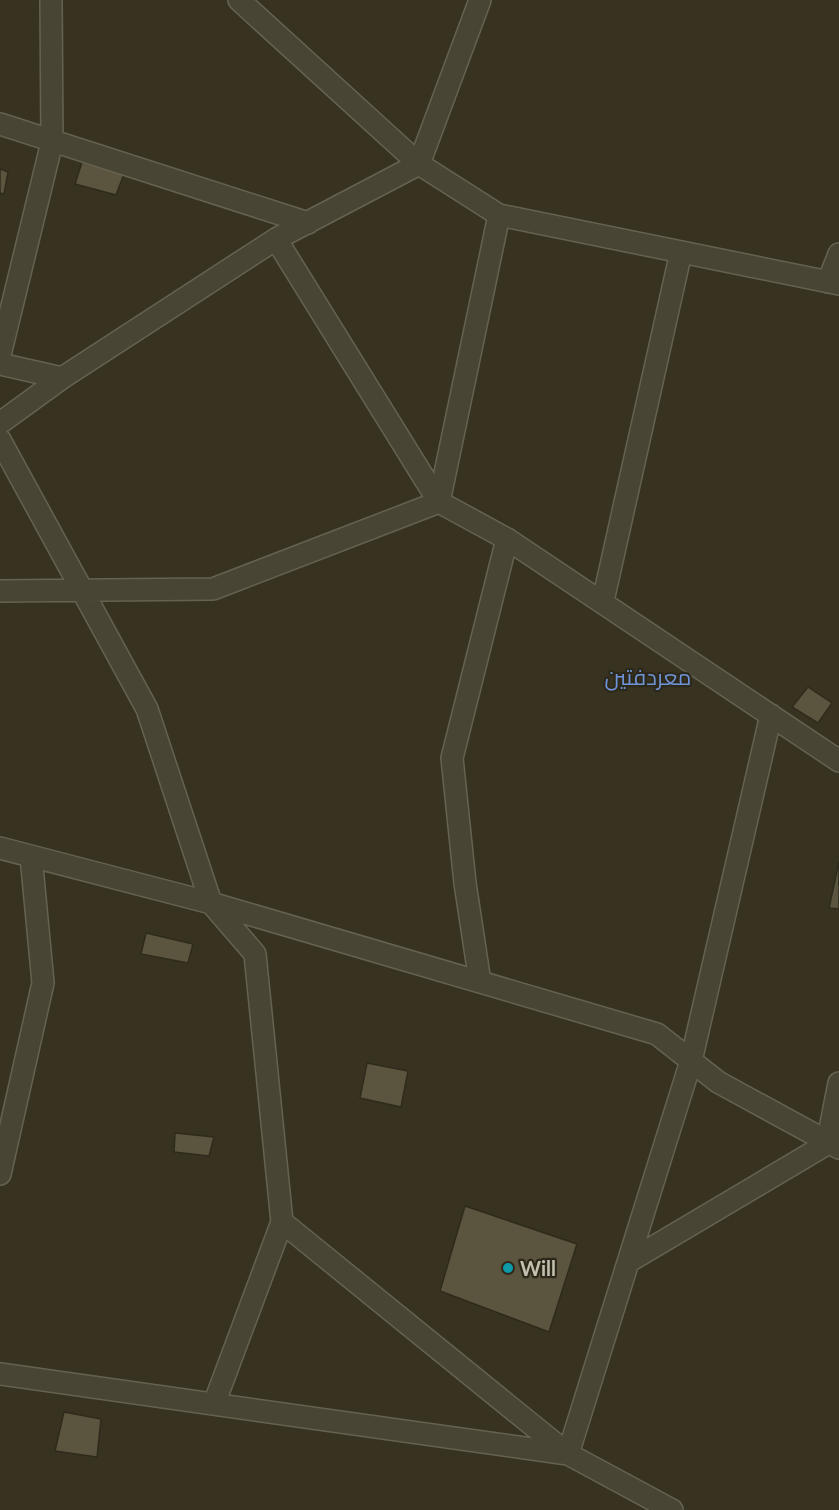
<svg xmlns="http://www.w3.org/2000/svg" width="839" height="1510" font-family="Lato,Cairo,sans-serif">
<rect width="100%" height="100%" fill="#383321"/>
<path fill="#5b553f" stroke="#2f2b1c" stroke-width="1.5" d="M 82,162 L 124,174 L 116,195 L 75,184 Z
M 0,169 L 8,172 L 4,194 L 0,193 Z
M 808,687 L 832,703 L 818,723 L 792,707 Z
M 839,862 L 839,909 L 829,908 Z
M 146,933 L 193,944 L 188,963 L 141,954 Z
M 367,1063 L 408,1071 L 401,1107 L 360,1098 Z
M 175,1133 L 214,1137 L 209,1156 L 174,1152 Z
M 465,1206 L 577,1244 L 549,1332 L 440,1291 Z
M 64,1412 L 101,1419 L 97,1457 L 55,1451 Z"/>
<g fill="none" stroke-linecap="round" stroke-linejoin="round">
<defs>
<path id="street" d="M 239,0 L 419,164 L 499,215 L 839,284
M 0,124 L 308,223
M 276,239 L 439,502 L 507,539 L 839,761
M 828,282 L 839,254
M 0,355 L 52,142 L 51,0
M 0,364 L 62,378
M 0,423 L 62,378 L 276,239 L 419,164 L 480,0
M 0,440 L 147,709 L 211,903 L 255,954 L 282,1222 L 214,1404
M 0,591 L 213,589 L 439,502 L 499,215
M 603,601 L 681,252
M 0,848 L 211,903 L 657,1034 L 718,1082 L 839,1148
M 480,982 L 465,883 L 452,758 L 507,539
M 0,1174 L 43,983 L 31,856
M 282,1222 L 568,1454 L 691,1061 L 771,715
M 628,1262 L 827,1144 L 839,1083
M 0,1374 L 568,1454 L 672,1510"/>
</defs>
<use href="#street" stroke="#666252" stroke-width="24"/>
<use href="#street" stroke="#494535" stroke-width="21"/>
</g>
<circle fill="#0f9aa8" stroke="#2d291a" stroke-width="2" cx="508" cy="1268" r="6"/>
<g text-anchor="middle" dominant-baseline="central" stroke-width="4.5" stroke-linejoin="round" paint-order="stroke">
<g font-size="20" font-weight="bold" fill="#c5c1af" stroke="#2d291a" text-anchor="start">
<text x="520" y="1268">Will</text>
</g>
<g font-size="22" fill="#6e93d6" stroke="#2d291a">
<text x="648" y="676">معردفتين</text>
</g>
</g>
</svg>
